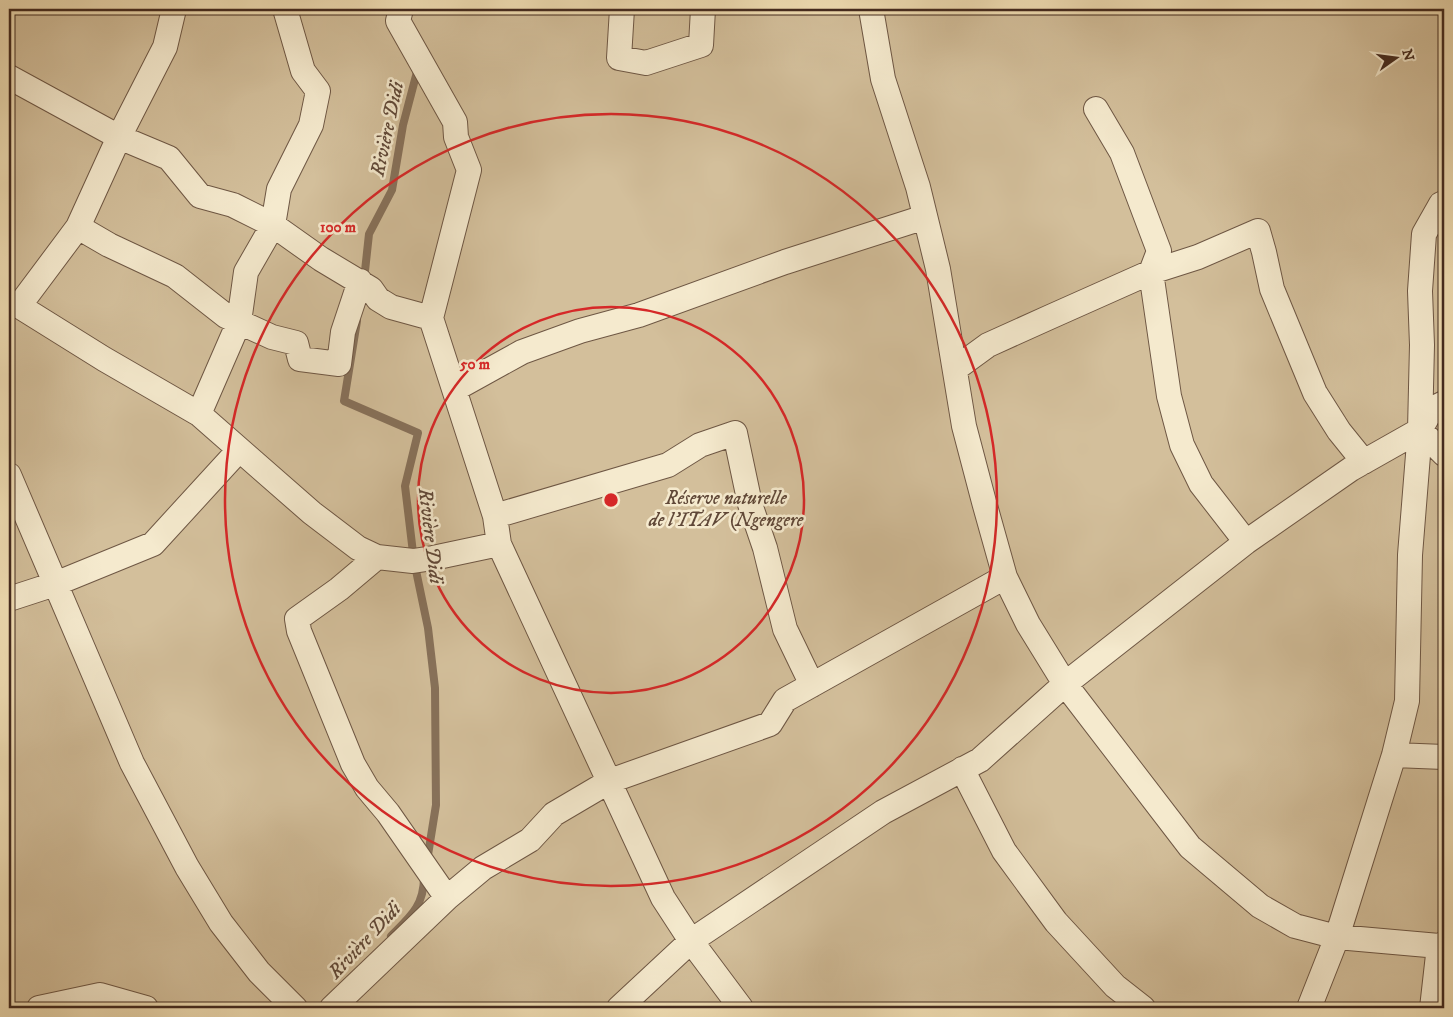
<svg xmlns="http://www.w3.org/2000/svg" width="1453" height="1017" font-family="'IM FELL DW Pica',serif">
<rect width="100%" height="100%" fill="#f0deb4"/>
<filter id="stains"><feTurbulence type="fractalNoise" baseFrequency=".004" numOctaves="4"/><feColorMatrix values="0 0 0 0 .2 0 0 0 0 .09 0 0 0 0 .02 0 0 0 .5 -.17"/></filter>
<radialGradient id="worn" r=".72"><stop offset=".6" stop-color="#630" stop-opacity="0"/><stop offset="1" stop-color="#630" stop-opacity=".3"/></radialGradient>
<path fill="#d3bf9b" stroke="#8b745d" d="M 9,9 L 1444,9 L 1444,1008 L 9,1008 Z"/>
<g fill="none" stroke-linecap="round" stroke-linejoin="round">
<path stroke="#87715a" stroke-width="8" d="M 364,280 L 369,234 L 392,190 L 403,125 L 418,68
M 357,321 L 344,401 L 418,433 L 405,486 L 414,561 L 428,628 L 435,688 L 436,805 L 427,861
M 391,936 C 410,917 424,906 424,877"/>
<defs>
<path id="minor" d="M 401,9 L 398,21 L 455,122 L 456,137 L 469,170 L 431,318 L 495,516 L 499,544 L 663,898 L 691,941 L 741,1008
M 622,9 L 619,58 L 646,63 L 701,45 L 703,9
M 871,9 L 883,79 L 918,187 L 938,269 L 964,426 L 984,502 L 1005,577 L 1028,624 L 1065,684 L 1190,847 L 1260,906 L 1295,926 L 1337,937 L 1439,946 L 1444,944
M 9,77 L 119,137 L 169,158 L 200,196 L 233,205 L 273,225 L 321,259 L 371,289 L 378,299 L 391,307 L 431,318
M 1096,109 L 1122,153 L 1159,251 L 1151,272 L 1169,396 L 1182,445 L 1201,484 L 1246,542
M 78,227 L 109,245 L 175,276 L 226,316 L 272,337 L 296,343 L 300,359 L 339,364 L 343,332 L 360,281
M 9,304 L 19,306 L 104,359 L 199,414 L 312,513 L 358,548 L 377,557 L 413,561 L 433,558 L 499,544
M 19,306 L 78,227 L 119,137 L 165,47 L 174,9
M 955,369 L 988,345 L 1050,317 L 1151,272 L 1198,257 L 1258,231 L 1264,252 L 1272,289 L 1315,393 L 1339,431 L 1364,462
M 455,389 L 522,352 L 580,331 L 639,315 L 785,262 L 925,217
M 199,414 L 239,322 L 246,272 L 273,225 L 279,189 L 311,125 L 318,91 L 303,71 L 285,9
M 1420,430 L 1444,454
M 9,475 L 132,763 L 187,867 L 221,923 L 259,972 L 295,1008
M 495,516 L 668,465 L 700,445 L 735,433 L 750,504 L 765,548 L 785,629 L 812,685
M 377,557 L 339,589 L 297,619 L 299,631 L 353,764 L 367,788 L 388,813 L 447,898
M 9,599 L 55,584 L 153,544 L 239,450
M 1394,755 L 1444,757
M 962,769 L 1004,851 L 1056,922 L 1115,986 L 1143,1008
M 39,1008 L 100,995 L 146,1008
M 332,1008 L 447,898 L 483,868 L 530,840 L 554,814 L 610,781 L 770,724 L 785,700 L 1005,577
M 619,1008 L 691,941 L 883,812 L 980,760 L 1065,684 L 1246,542 L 1351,469 L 1420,430 L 1432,409 L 1444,403
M 1309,1008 L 1337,937 L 1394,755 L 1407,701 L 1410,555 L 1420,430 L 1422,345 L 1420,291 L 1424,234 L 1441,204 L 1444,203
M 1432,1008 L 1439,946"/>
</defs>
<use href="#minor" stroke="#6e5744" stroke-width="26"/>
<use href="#minor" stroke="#f5eace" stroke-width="24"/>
</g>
<g fill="none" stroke="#d62828" stroke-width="2.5">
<circle cx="611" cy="500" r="193"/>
<circle cx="611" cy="500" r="386"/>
</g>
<g text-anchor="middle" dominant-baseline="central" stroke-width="5" stroke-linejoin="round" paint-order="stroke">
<g font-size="19" font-style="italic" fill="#604838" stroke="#f5eace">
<text x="726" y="498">Réserve naturelle<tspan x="726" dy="22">de l'ITAV (Ngengere</tspan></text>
</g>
<g font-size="20" font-style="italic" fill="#604838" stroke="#f5eace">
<text transform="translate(388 129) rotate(-78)">Rivière Didi</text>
<text transform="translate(430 536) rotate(83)">Rivière Didi</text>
<text transform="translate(365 941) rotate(-47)">Rivière Didi</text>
</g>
</g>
<circle cx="611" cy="500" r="8" fill="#d62828" stroke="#f5eace" stroke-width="2.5"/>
<g font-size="15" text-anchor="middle" font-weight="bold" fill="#d62828" stroke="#f5eace" stroke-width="5" stroke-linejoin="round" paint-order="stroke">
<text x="338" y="232">100 m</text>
<text x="475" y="369">50 m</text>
</g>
<rect width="1453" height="1017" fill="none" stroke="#f0deb4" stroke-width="30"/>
<rect x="10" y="10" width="1433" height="997" fill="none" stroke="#432a1f" stroke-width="2.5"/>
<rect x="15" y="15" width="1423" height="987" fill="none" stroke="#432a1f"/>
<g transform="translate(1396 58) rotate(76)" stroke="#f5eace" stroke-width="4" paint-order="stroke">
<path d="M0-4L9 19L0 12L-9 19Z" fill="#432a1f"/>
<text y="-8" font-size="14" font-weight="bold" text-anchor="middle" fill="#432a1f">N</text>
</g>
<rect width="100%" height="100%" filter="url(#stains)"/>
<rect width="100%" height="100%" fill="url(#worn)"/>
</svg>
